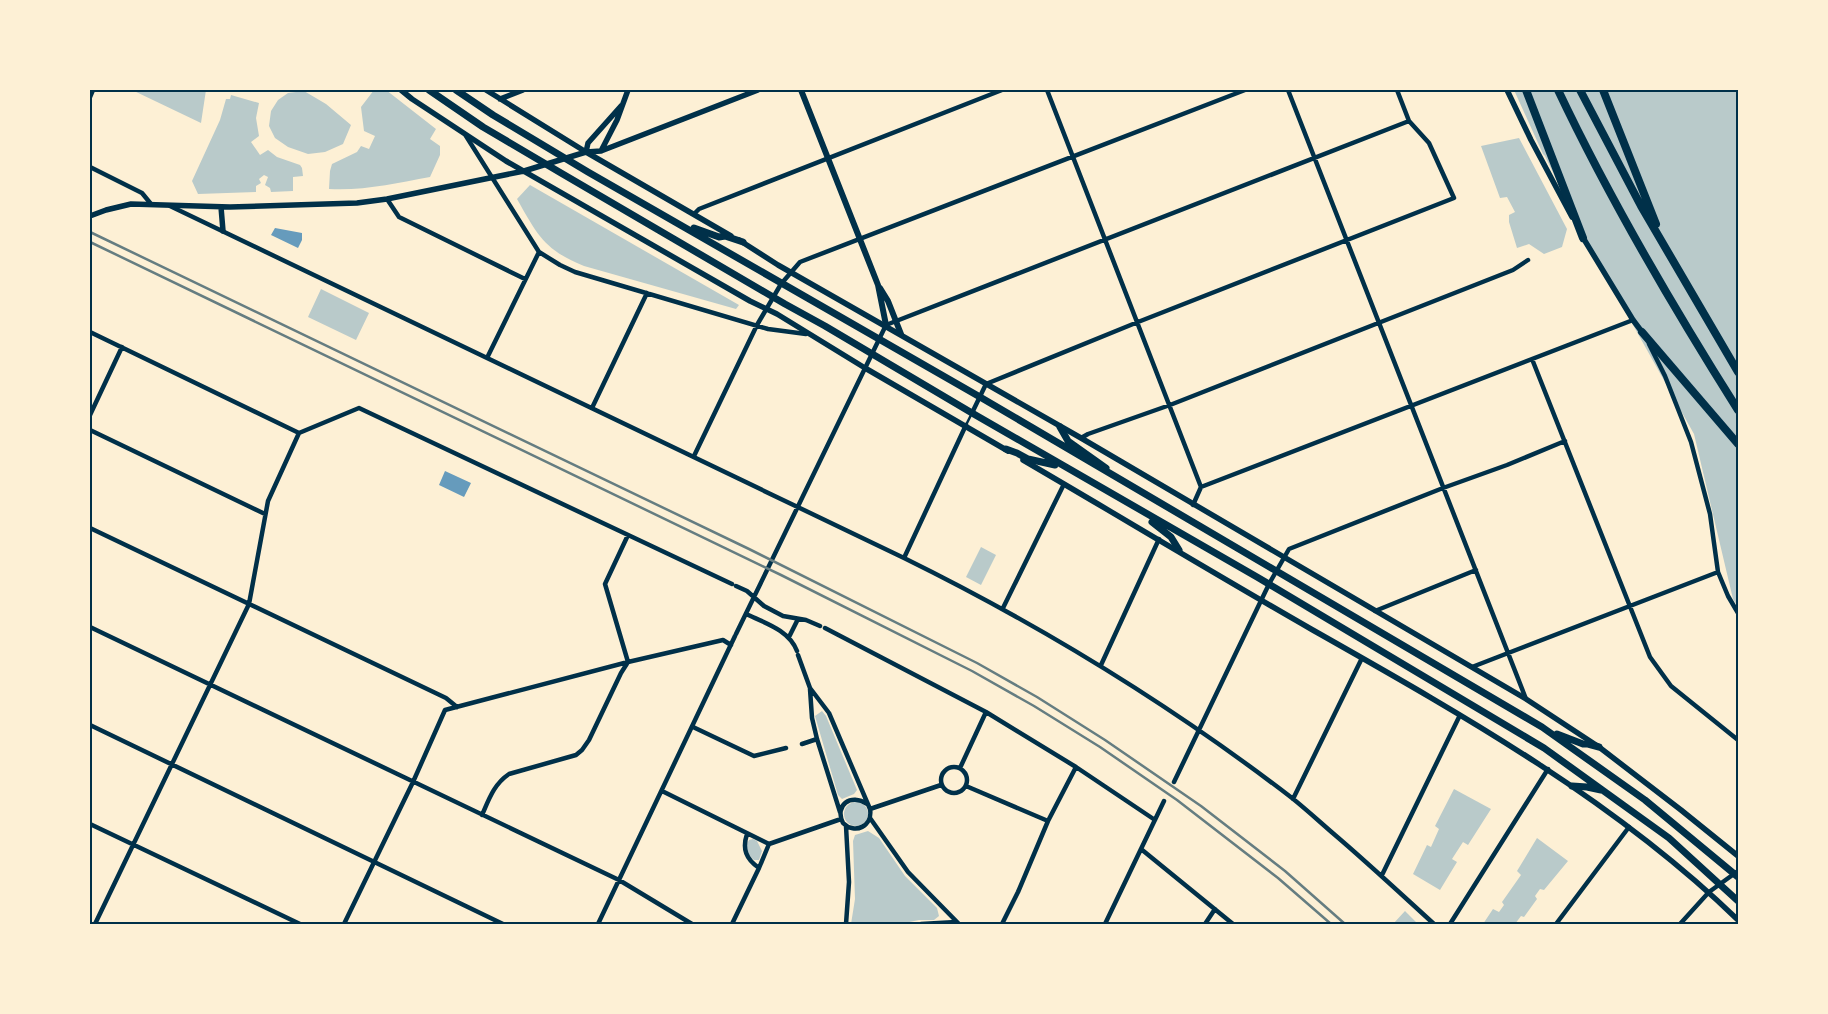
<svg xmlns="http://www.w3.org/2000/svg" width="1828" height="1014" font-family="'Roboto Serif',serif">
<rect width="100%" height="100%" fill="#fdf0d5"/>
<path fill="#b9caca" d="M 132,90 L 206,90 L 201,123 Z
M 374,90 L 386,90 L 436,129 L 430,139 L 440,146 L 440,155 L 430,177 C 397,183 363,191 329,189 L 330,171 L 332,164 L 357,152 L 361,146 L 369,149 L 375,136 L 364,131 L 361,107 Z
M 1514,90 L 1738,90 L 1738,607 L 1733,599 L 1694,434 L 1586,241 L 1545,156 L 1543,154 Z
M 304,91 L 326,104 L 351,125 L 343,144 L 325,152 L 308,154 L 288,147 L 275,138 L 269,126 L 271,111 L 278,100 L 288,93 Z
M 231,95 L 259,103 L 256,118 L 259,136 L 251,142 L 260,155 L 268,150 L 277,157 L 300,165 L 302,168 L 303,176 L 293,177 L 293,191 L 271,192 L 270,188 L 265,185 L 268,177 L 264,175 L 259,179 L 261,183 L 256,186 L 256,192 L 198,194 L 192,181 L 220,120 L 226,99 L 230,99 Z
M 1519,138 L 1567,229 L 1562,247 L 1544,254 L 1529,244 L 1517,248 L 1509,222 L 1509,215 L 1515,212 L 1507,197 L 1500,198 L 1481,146 Z
M 530,185 L 739,305 L 736,309 L 584,266 C 544,250 537,234 517,199 Z
M 321,289 L 369,313 L 356,340 L 308,317 Z
M 981,547 L 996,555 L 981,585 L 966,577 Z
M 822,711 L 826,716 L 857,790 L 854,794 L 842,799 L 838,795 L 815,716 Z
M 1454,789 L 1491,809 L 1468,845 L 1463,842 L 1452,859 L 1457,862 L 1440,890 L 1413,874 L 1427,845 L 1431,847 L 1439,829 L 1435,826 Z
M844 814a12 12 0 1 1 24 0a12 12 0 1 1-24 0Z
M 868,831 L 879,838 L 905,876 L 937,908 L 939,916 L 934,920 L 919,920 L 900,924 L 851,924 L 855,899 L 853,841 L 855,835 Z
M 1537,838 L 1568,861 L 1544,890 L 1540,889 L 1535,896 L 1537,899 L 1524,917 L 1521,916 L 1515,924 L 1483,924 L 1493,909 L 1499,912 L 1504,905 L 1502,902 L 1521,875 L 1517,871 Z
M 753,839 L 757,841 L 762,851 L 759,860 L 754,860 C 748,855 744,848 749,840 Z
M 1405,911 L 1418,924 L 1393,924 Z"/>
<path fill="#669bbc" d="M 275,228 L 302,233 L 302,240 L 298,248 L 271,235 Z
M 445,471 L 471,483 L 464,497 L 439,485 Z"/>
<g fill="none" stroke-linecap="round" stroke-linejoin="round">
<path stroke="#003049" stroke-width="2.5" d="M 966,425 L 971,415"/>
<path stroke="#003049" stroke-width="4.5" d="M 1047,90 L 1201,487
M 1288,90 L 1526,699
M 90,97 L 93,90
M 466,136 L 539,252 L 560,265 L 575,272 L 768,329 L 806,334
M 90,167 L 142,193 L 151,204
M 387,199 L 399,217 L 525,279
M 170,206 L 904,558 C 1042,626 1171,705 1292,798 C 1307,810 1321,823 1335,835 C 1369,864 1401,894 1434,924
M 694,214 L 699,209 L 1002,90
M 90,332 L 299,433
M 1649,344 L 1665,376 L 1691,442 L 1710,514 L 1718,572 L 1728,596 L 1738,613
M 487,358 L 539,252
M 1532,359 L 1650,657 L 1671,686 L 1738,740
M 592,408 L 647,293
M 972,413 L 986,384 L 1138,322 L 1454,198 L 1429,143 L 1409,121 L 1397,90
M 90,415 L 122,347
M 90,430 L 265,514
M 299,433 L 359,408 L 732,584
M 1081,438 L 1088,434 L 1170,405 L 1513,270 L 1528,260
M 694,456 L 757,325 L 781,284 L 800,262 L 1245,90
M 1193,505 L 1201,487 L 1633,320
M 90,528 L 446,698 L 457,707
M 904,558 L 966,425
M 736,586 L 747,591 L 764,606 L 783,616 L 806,620 L 820,626
M 1003,608 L 1064,484
M 1375,611 L 1476,570
M 746,614 C 765,623 789,630 797,651
M 90,627 L 619,880 L 692,924
M 825,628 L 986,712 L 1076,767 L 1155,820
M 736,634 L 886,325 L 1409,121
M 789,637 L 798,619
M 798,655 L 810,688 L 829,713 L 870,809 C 873,826 855,835 843,823 C 834,805 851,793 867,804
M 1101,665 L 1159,539
M 1472,667 L 1718,572
M 810,689 L 812,718 L 817,739 L 840,812
M 90,725 L 503,924
M 693,727 L 754,756 L 786,748
M 802,744 L 817,739
M941 780a13 13 0 1 1 26 0a13 13 0 1 1-26 0Z
M 960,768 L 986,712
M 1174,782 L 1269,584 L 1289,549 L 1443,488 L 1507,465 L 1565,441
M 966,786 L 1048,821
M 662,791 L 769,844
M 1293,799 L 1362,658
M 870,809 L 941,785
M 482,815 C 489,799 494,784 509,774 L 576,755 L 582,750 L 589,740 L 621,673 L 628,662 L 605,584 L 628,535
M 870,818 L 908,872 L 959,924
M 90,824 L 300,924
M 747,834 C 742,849 746,859 759,868
M 769,844 L 841,819
M 1141,849 L 1233,924
M 1382,875 L 1460,715
M 95,924 L 249,604 L 268,501 L 299,433
M 344,924 L 413,782 L 445,710 L 628,662 L 723,640 L 731,645
M 598,924 L 735,636
M 732,924 L 759,868 L 769,844
M 846,924 L 849,882 L 846,826
M 921,924 L 956,922
M 1002,924 L 1018,892 L 1048,821 L 1076,767
M 1105,924 L 1164,801
M 1205,924 L 1215,909
M 1450,924 L 1548,769
M 1556,924 L 1629,827
M 1680,924 L 1709,892 L 1738,871"/>
<path stroke="#003049" stroke-width="5.5" d="M 401,90 L 412,99 L 506,161 L 750,301 L 777,314 L 865,368 L 1008,451
M 486,90 L 586,152 L 731,236
M 1507,90 L 1531,140 L 1572,217
M 500,99 L 523,90
M 601,151 L 617,120 L 628,90
M 586,152 L 588,143 L 621,106
M 221,207 L 223,231
M 90,216 L 106,210 L 131,204 L 230,207 L 357,203 L 387,199 L 524,171 L 586,152 L 601,151 L 758,90
M 1582,236 L 1633,320 L 1642,332
M 739,240 L 778,265 L 1081,438 L 1526,699 L 1599,747 L 1681,810 L 1738,856
M 1023,460 C 1119,516 1215,574 1311,629 C 1461,714 1613,799 1738,920"/>
<path stroke="#003049" stroke-width="6" d="M 801,90 L 878,285 L 886,325
M 880,288 L 888,301 L 901,334"/>
<path stroke="#003049" stroke-width="7" d="M 429,90 L 483,127 L 561,173 L 785,304 L 825,326 L 972,413 L 1257,577 L 1544,748 L 1669,838 L 1738,901
M 456,90 L 493,115 L 588,172 L 980,397 L 1542,727 L 1645,800 L 1738,877
M 694,228 L 719,237 L 725,236 L 743,242
M 1060,427 L 1068,441 L 1106,468
M 1006,449 L 1017,453 L 1028,459 L 1055,465
M 1152,522 L 1171,537 L 1179,550
M 1557,734 L 1583,744 L 1588,744 L 1599,747
M 1572,786 L 1587,787 L 1601,790"/>
<path stroke="#003049" stroke-width="8" d="M 1526,90 L 1583,238
M 1558,90 C 1610,200 1673,307 1738,410
M 1580,90 L 1641,206 L 1738,372
M 1603,90 L 1656,224
M 1642,332 L 1738,444"/>
<path stroke="#657d81" stroke-width="2.5" d="M 90,232 L 749,549 L 977,663 L 1037,697 L 1105,740 L 1201,806 L 1285,871 L 1345,924
M 90,242 L 781,575 L 972,671 L 1034,706 L 1100,747 L 1177,800 L 1278,878 L 1331,924"/>
</g>
<rect width="1828" height="1014" fill="none" stroke="#fdf0d5" stroke-width="182"/>
<rect x="91" y="91" width="1646" height="832" fill="none" stroke="#003049" stroke-width="2"/>
</svg>
